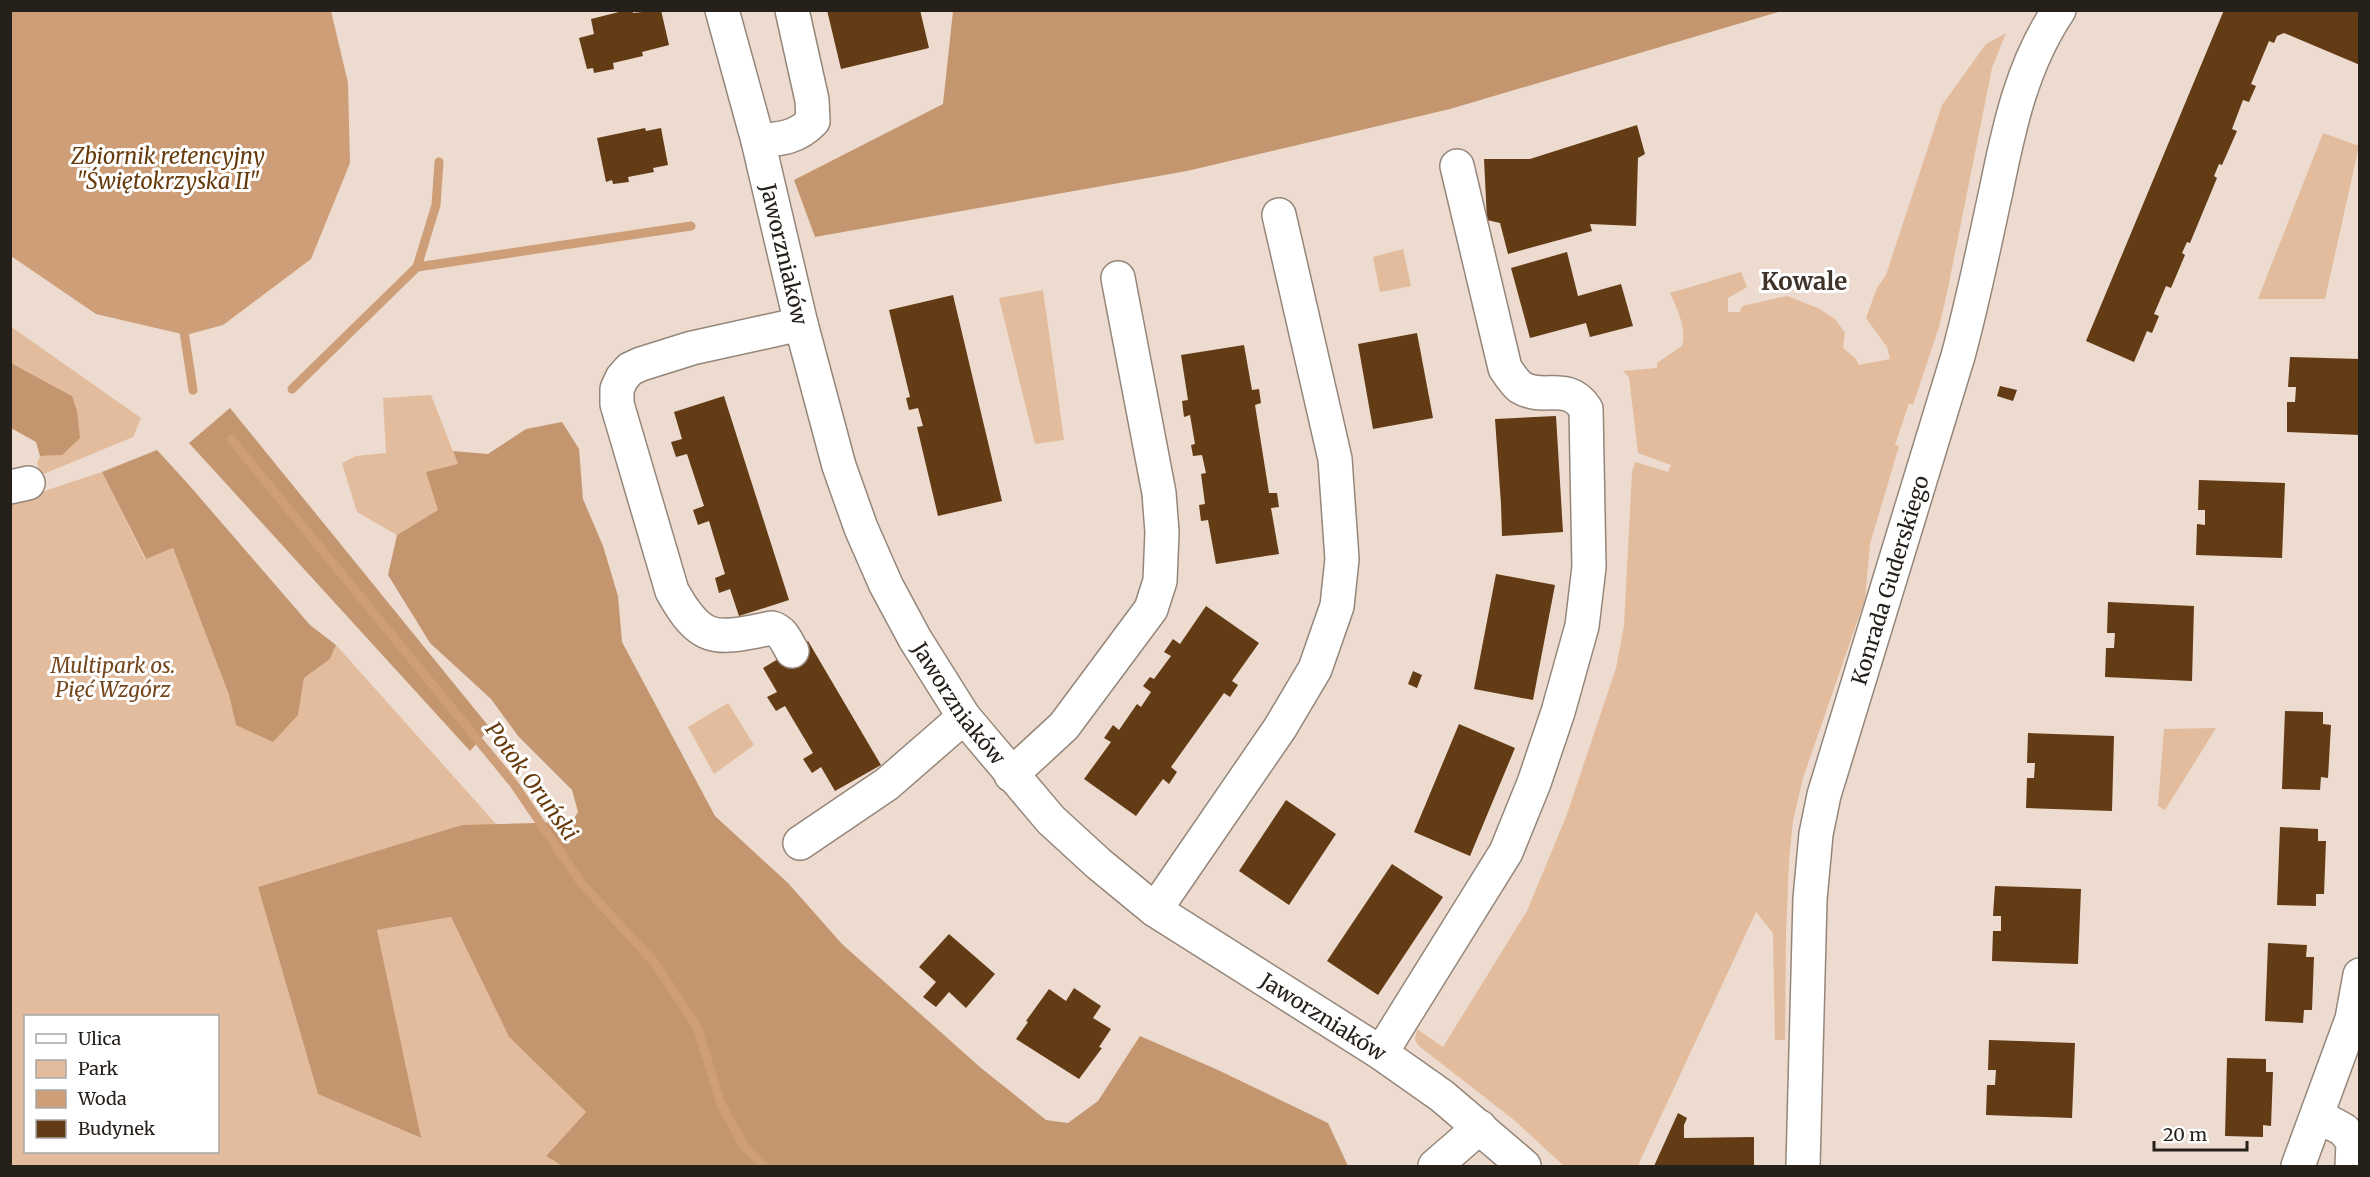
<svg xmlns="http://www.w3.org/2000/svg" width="2370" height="1177" font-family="Merriweather,serif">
<rect width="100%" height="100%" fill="#ecdbce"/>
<path fill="#e2bc9d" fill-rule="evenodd" d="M 2006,33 L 1992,68 L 1947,293 L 1939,327 L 1913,405 L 1909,403 L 1895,445 L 1899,446 L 1870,544 L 1865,599 L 1803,778 L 1793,821 L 1789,861 L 1786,934 L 1785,1040 L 1775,1040 L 1773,933 L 1756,912 L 1639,1163 L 1639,1166 L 1564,1166 L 1514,1120 L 1419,1046 L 1415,1040 L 1417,1029 L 1443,1047 L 1527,911 L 1566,817 L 1616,668 L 1624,626 L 1632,472 L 1635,462 L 1668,472 L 1671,465 L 1638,453 L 1629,377 L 1623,371 L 1657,368 L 1657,363 L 1682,346 C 1687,328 1677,309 1670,293 L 1741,272 L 1747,287 L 1728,298 L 1728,312 L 1740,312 L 1742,306 L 1787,296 L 1818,308 L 1835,319 L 1845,333 L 1843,348 L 1855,358 L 1859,365 L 1890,359 L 1887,347 L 1866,318 L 1877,288 L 1886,275 L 1942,105 L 1986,44 Z
M 2323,133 L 2359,146 L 2325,299 L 2258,299 Z
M 1403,249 L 1411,286 L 1380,292 L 1373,257 Z
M 1043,290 L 1064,440 L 1035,444 L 999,298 Z
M 10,326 L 141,418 L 133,437 L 41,475 L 37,463 L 40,456 L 62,455 L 72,396 L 11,363 Z
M 431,395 L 458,464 L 438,510 L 397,535 L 357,512 L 342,463 L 356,456 L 386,453 L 383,398 Z
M 102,472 L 145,559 L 173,548 L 229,695 L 236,725 L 298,715 L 304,678 L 330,659 L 336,645 L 497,825 L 462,825 L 258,887 L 318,1094 L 420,1138 L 377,930 L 451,917 L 509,1037 L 586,1112 L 546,1156 L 562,1166 L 11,1166 L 11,502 ZM 26,1016 L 218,1016 L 218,1152 L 26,1152 Z
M 728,703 L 754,745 L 714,774 L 688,727 Z
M 2216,728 L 2165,810 L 2158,806 L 2164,729 Z"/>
<path fill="#c49670" d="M 953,11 L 953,10 L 1782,11 L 1450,109 L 1187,171 L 815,237 L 794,180 L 943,104 Z
M 11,363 L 72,396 L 77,411 L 80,438 L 62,455 L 40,456 L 36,442 L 11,428 Z
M 230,408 L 490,728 L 470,751 L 189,443 Z
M 562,422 L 579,449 L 583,499 L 603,546 L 618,596 L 622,642 L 715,816 L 788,883 L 842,944 L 981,1068 L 1046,1120 L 1068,1123 L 1098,1101 L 1140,1036 L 1218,1070 L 1328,1123 L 1348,1166 L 562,1166 L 546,1156 L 586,1112 L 509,1037 L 451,917 L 377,930 L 421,1138 L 318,1094 L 258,887 L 462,825 L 572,822 L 578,812 L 572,790 L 518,736 L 491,699 L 430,643 L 388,575 L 397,535 L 438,510 L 426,472 L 458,464 L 453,451 L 488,454 L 526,429 Z
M 157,450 L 189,485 L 310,625 L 336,645 L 330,659 L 304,678 L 298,715 L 273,742 L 236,725 L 229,695 L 173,548 L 146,559 L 102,472 Z"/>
<path fill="#cd9e78" d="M 10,11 L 331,11 L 348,83 L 350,163 L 311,259 L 223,325 L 186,335 L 96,314 L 11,256 Z"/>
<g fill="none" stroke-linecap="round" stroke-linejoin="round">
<path stroke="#cd9e78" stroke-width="9" d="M 417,267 L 691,226
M 183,325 L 193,390
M 292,389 L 417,267 L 436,205 L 439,162
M 231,439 L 514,784 L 581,883 L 655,963 L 697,1027 L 721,1104 L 744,1146 L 765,1166"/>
</g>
<path fill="#633b15" d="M 627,10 L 632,10 L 633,13 L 661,10 L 669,45 L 642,52 L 643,56 L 613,63 L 614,69 L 594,73 L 593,68 L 587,69 L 579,38 L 594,34 L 591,19 Z
M 827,10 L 920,10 L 929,48 L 841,69 Z
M 2224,10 L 2360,10 L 2360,65 L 2284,33 L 2277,36 L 2274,43 L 2269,41 L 2251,84 L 2256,86 L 2249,102 L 2243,100 L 2232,129 L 2237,131 L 2222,165 L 2219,164 L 2214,176 L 2217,178 L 2190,243 L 2187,242 L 2182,253 L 2185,255 L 2171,288 L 2166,286 L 2154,314 L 2159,316 L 2152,333 L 2147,331 L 2134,362 L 2086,341 Z
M 1637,125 L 1645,154 L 1638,158 L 1636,226 L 1590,224 L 1592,231 L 1508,254 L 1500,223 L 1487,220 L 1484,159 L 1530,159 Z
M 645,128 L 646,131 L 661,128 L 668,165 L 653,168 L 654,172 L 628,177 L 629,182 L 613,184 L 612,180 L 606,182 L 597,138 Z
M 1567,252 L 1578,296 L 1621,284 L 1633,326 L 1590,337 L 1586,323 L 1530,338 L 1511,268 Z
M 953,295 L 1002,501 L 938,516 L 917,427 L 923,426 L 918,408 L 909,410 L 906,398 L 910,397 L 889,310 Z
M 1417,333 L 1433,418 L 1373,429 L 1358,344 Z
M 1244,345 L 1252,390 L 1259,389 L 1261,403 L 1255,405 L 1269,493 L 1277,493 L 1279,507 L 1271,508 L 1279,554 L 1216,564 L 1208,520 L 1201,521 L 1199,505 L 1205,504 L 1201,474 L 1206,473 L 1202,455 L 1193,456 L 1191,445 L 1195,444 L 1190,415 L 1184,417 L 1182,401 L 1188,400 L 1181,355 Z
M 2290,357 L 2360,359 L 2360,435 L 2287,432 L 2287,402 L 2295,402 L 2296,387 L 2288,387 Z
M 2000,386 L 2017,390 L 2013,401 L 1997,396 Z
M 724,396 L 789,600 L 739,616 L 730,589 L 719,593 L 715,578 L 725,574 L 709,521 L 698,525 L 693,510 L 704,506 L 687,454 L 676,457 L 671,442 L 682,439 L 674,412 Z
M 1556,416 L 1563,532 L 1502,536 L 1501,504 L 1495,419 Z
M 2199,480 L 2285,483 L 2282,558 L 2196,555 L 2197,524 L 2205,525 L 2205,510 L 2198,510 Z
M 1496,574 L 1555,585 L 1533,700 L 1474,689 Z
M 2108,602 L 2194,606 L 2192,681 L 2105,677 L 2106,648 L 2114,648 L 2115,633 L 2107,633 Z
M 1206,606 L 1259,643 L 1232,681 L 1238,685 L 1230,697 L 1224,693 L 1171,767 L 1177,772 L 1169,784 L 1163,779 L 1136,816 L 1084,779 L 1111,742 L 1104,738 L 1113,725 L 1119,730 L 1137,704 L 1141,707 L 1151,692 L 1143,686 L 1150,677 L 1154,679 L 1171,656 L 1164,652 L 1173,639 L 1180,644 Z
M 808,641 L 881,765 L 835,791 L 821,767 L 812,773 L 803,759 L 813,753 L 785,706 L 776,711 L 767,697 L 777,692 L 763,668 Z
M 1413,671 L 1422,675 L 1417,688 L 1408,684 Z
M 2285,711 L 2323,712 L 2323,724 L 2331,725 L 2328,778 L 2321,777 L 2320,790 L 2282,789 Z
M 1459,724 L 1515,748 L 1470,856 L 1414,832 Z
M 2028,733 L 2114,736 L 2112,811 L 2026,808 L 2027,778 L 2034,778 L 2035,763 L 2027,763 Z
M 1286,800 L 1336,834 L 1289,905 L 1239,871 Z
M 2280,827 L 2318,829 L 2318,841 L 2326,841 L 2324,894 L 2316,894 L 2316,906 L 2277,905 Z
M 1392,864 L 1443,897 L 1378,995 L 1327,961 Z
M 1995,886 L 2081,889 L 2078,964 L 1992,961 L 1993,931 L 2001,931 L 2001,916 L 1993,916 Z
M 949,934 L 995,974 L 966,1008 L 949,992 L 936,1007 L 923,997 L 936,982 L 919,967 Z
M 2268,943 L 2307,945 L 2306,957 L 2314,957 L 2312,1010 L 2304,1010 L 2303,1023 L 2265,1021 Z
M 1074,988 L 1101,1006 L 1093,1018 L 1111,1029 L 1099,1047 L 1102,1048 L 1079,1079 L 1016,1039 L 1028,1022 L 1026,1021 L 1049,989 L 1066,1001 Z
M 1989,1040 L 2075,1043 L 2072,1118 L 1986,1115 L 1987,1085 L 1995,1085 L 1996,1070 L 1988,1070 Z
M 2227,1058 L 2266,1059 L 2266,1072 L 2273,1072 L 2271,1126 L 2263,1125 L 2263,1137 L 2225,1136 Z
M 1678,1113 L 1687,1118 L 1684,1125 L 1684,1138 L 1754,1137 L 1754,1166 L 1654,1166 Z"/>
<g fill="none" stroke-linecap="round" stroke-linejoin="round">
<defs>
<g id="minor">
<path id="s1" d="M 722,10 L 758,141 L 801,324 L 839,466 L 861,528 L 886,585 L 915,639 L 964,717 L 1051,820 L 1099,864 L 1155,910 L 1381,1053 L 1442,1096 L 1524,1166"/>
<path d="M 758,141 C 780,139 797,138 813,121 L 812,100 L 792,10"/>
<path d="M 10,487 L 28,483"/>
<path d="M 792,651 C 786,641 783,631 772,628 C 716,639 702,645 672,591 L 617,404 L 617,389 L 622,378 L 630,369 L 641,364 L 692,348 L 801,324"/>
<path d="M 1011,775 L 1064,726 L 1151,609 L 1160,581 L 1162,532 L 1159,493 L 1118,278"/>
<path d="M 800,843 L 887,784 L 964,717"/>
<path d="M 1155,910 L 1280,728 L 1315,669 L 1337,606 L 1342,559 L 1335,459 L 1279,215"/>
<path d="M 1381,1053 L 1506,852 L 1534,783 L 1558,712 L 1582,626 L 1589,567 L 1586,409 C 1567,380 1544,402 1520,387 C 1514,382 1509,374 1505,368 L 1457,166"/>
<path d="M 2318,1116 L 2344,1130 L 2353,1142 L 2352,1166"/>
<path d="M 1435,1166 L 1480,1127"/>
<path id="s2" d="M 1803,1166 L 1810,899 L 1816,834 L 1824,795 L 1958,356 C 1973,301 1984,246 1996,191 C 2009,127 2022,65 2059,10"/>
<path d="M 2298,1166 L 2352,1019 L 2360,975"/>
</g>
</defs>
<use href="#minor" stroke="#95867a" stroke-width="36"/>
<use href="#minor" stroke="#fff" stroke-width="33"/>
</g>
<g text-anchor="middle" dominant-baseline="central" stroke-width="6" stroke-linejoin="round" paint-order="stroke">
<g font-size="21" fill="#26201b" stroke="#fff">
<text stroke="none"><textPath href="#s1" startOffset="252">Jaworzniaków</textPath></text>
<text stroke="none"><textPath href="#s2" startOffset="597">Konrada Guderskiego</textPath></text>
<text stroke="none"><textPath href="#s1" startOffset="738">Jaworzniaków</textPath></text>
<text stroke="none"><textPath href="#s1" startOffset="1224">Jaworzniaków</textPath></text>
</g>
<g font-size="21" font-style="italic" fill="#74461c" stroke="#fff">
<text x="113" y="665">Multipark os.<tspan x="113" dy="24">Pięć Wzgórz</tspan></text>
</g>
<g font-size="22" font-style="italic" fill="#673a0c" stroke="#fff">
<text x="168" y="156">Zbiornik retencyjny<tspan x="168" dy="25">"Świętokrzyska II"</tspan></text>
<text transform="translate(532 781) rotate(54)">Potok Oruński</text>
</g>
<g font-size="24" font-weight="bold" fill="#3f3228" stroke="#fff">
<text x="1804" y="281">Kowale</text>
</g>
</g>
<rect width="2370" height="1177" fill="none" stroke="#26201b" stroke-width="24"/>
<rect x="24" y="1015" width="195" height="138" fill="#ffffff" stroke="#a8a6a4" stroke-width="1.5"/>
<rect x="36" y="1034" width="30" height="9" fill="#ffffff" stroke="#a8a6a4" stroke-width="1.5"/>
<text x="78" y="1045" font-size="18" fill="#26201b">Ulica</text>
<rect x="36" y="1060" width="30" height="18" fill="#e2bc9d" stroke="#a8a6a4" stroke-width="1.5"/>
<text x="78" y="1075" font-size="18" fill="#26201b">Park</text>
<rect x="36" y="1090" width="30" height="18" fill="#cd9e78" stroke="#a8a6a4" stroke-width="1.5"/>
<text x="78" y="1105" font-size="18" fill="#26201b">Woda</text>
<rect x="36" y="1120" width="30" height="18" fill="#633b15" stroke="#a8a6a4" stroke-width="1.5"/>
<text x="78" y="1135" font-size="18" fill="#26201b">Budynek</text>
<path d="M2154 1141v9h93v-9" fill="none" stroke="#26201b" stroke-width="3"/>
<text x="2163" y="1141" font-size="18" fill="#26201b" stroke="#ffffff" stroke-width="4.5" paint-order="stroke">20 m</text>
</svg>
